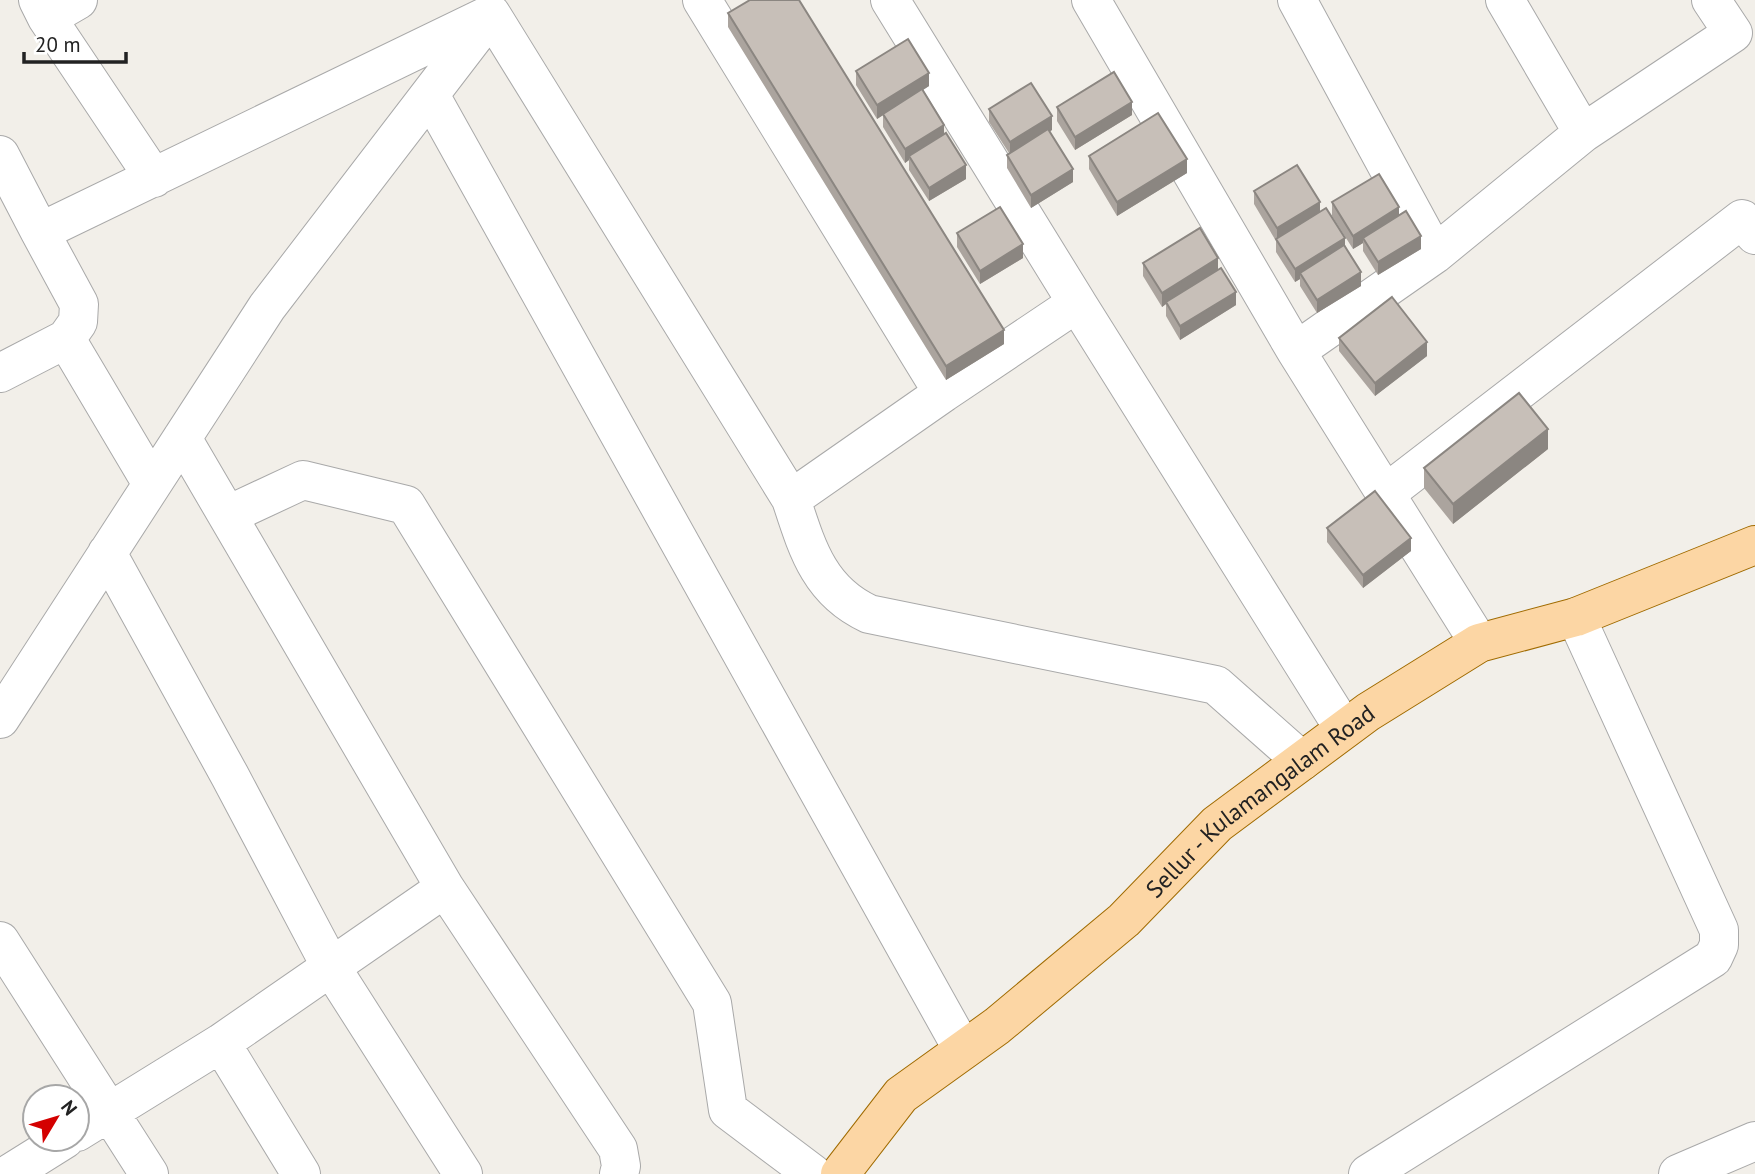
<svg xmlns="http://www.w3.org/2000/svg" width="1755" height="1174" font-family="'PT Sans',sans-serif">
<rect width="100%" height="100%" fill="#f2efe9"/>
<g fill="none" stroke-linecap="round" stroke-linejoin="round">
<defs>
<path id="minor" d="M 38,0 L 47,18 L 154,178
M 702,0 L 943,393 L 1077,303 L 890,0
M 1091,0 L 1296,351
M 1297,0 L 1435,254
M 1505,0 L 1583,133
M 47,18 L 78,0
M 430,95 L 963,1050
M 0,155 L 40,232
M 1077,303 L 1344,729
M 66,339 L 152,484
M 0,373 L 66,339 L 78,322 L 79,304 L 40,232 L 491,14 L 791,499 C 807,548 819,591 869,614 L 1216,685 L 1302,761
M 182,438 L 445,888 L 221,1043
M 1385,494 L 1742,219 L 1755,235
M 791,499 L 943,393
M 228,515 L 303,480 L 406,505 L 712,1003 L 728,1110 L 813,1174
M 107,553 L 230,776 L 331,967 L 463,1174
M 1479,643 L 1296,351 L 1435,254 L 1583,133 L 1733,33 L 1711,0
M 0,719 L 267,307 L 486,21
M 445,888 L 618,1149 L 621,1166 L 619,1174
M 0,941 L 149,1174
M 77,1132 L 221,1043 L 301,1174
M 9,1174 L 65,1139
M 1368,1174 L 1713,958 L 1719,945 L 1719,930 L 1576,617
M 1678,1174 L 1755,1141"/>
<g id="major">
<path id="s1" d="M 840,1174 L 901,1095 L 997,1026 L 1124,920 L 1217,824 L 1368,712 L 1479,643 L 1576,617 L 1755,545"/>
</g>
</defs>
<use href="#minor" stroke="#a9a9a9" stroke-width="40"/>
<use href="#major" stroke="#a06b00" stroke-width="40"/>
<use href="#minor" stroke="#fff" stroke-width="38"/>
<use href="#major" stroke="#fcd6a4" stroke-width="38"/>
</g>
<path fill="#aba49e" d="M 728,13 L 1004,344 L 946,380 L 728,27 Z
M 856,71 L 929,86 L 923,90 L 966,179 L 929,201 L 909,170 L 909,160 L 905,163 L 883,127 L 883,115 L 877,119 L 856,85 Z
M 1057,107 L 1132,115 L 1075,150 L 1057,121 Z
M 989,109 L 1052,130 L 1050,131 L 1073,182 L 1031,208 L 1007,168 L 1007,155 L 1009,153 L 989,122 Z
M 1089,156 L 1187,173 L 1117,216 L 1089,169 Z
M 1254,191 L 1320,212 L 1345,245 L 1361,286 L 1317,313 L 1300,286 L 1300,279 L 1295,282 L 1276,252 L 1276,241 L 1254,204 Z
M 1332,202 L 1399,215 L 1421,249 L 1378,275 L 1363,251 L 1363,243 L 1353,249 L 1332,216 Z
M 957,233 L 1023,258 L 980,284 L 957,247 Z
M 1143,263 L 1218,270 L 1236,305 L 1180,340 L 1166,316 L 1166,304 L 1162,307 L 1143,276 Z
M 1339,338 L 1427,356 L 1375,396 L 1339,351 Z
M 1548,449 L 1453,524 L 1424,488 L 1424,468 Z
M 1327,528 L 1411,551 L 1363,588 L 1327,542 Z"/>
<path fill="#8b8681" d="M 929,73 L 929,86 L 877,119 L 877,105 Z
M 1132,102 L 1132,115 L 1075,150 L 1075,137 Z
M 1052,116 L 1052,130 L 1010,155 L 1010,142 Z
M 944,125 L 944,138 L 909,156 L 909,160 L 905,163 L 905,149 Z
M 1187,159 L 1187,173 L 1117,216 L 1117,202 Z
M 966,165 L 966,179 L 929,201 L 929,188 Z
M 1073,169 L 1073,182 L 1031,208 L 1031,195 Z
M 1320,202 L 1320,215 L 1277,239 L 1277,228 Z
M 1399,207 L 1399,221 L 1363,238 L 1363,243 L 1353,249 L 1353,236 Z
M 1421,236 L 1421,249 L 1378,275 L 1378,262 Z
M 1345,238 L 1345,252 L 1300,273 L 1300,279 L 1295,282 L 1295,269 Z
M 1023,244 L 1023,258 L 980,284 L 980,271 Z
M 1218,258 L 1218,272 L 1166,302 L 1166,304 L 1162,307 L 1162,293 Z
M 1361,272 L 1361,286 L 1317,313 L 1317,300 Z
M 1236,292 L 1236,305 L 1180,340 L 1180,326 Z
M 1004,330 L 1004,344 L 946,380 L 946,366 Z
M 1427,342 L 1427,356 L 1375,396 L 1375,383 Z
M 1548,429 L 1548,449 L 1453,524 L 1453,504 Z
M 1411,538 L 1411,551 L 1363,588 L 1363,575 Z"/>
<path fill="#c7bfb8" stroke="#8b8681" stroke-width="2" d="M 750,0 L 799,0 L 1004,330 L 946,366 L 728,13 Z
M 908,39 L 929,73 L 877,105 L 856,71 Z
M 1114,72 L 1132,102 L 1075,137 L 1057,107 Z
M 1031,83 L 1052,116 L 1010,142 L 989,109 Z
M 922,89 L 944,125 L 905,149 L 883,114 Z
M 1158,113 L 1187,159 L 1117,202 L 1089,156 Z
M 1048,129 L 1073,169 L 1031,195 L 1007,155 Z
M 946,133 L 966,165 L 929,188 L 909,156 Z
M 1297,165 L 1320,202 L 1277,228 L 1254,191 Z
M 1379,174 L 1399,207 L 1353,236 L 1332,202 Z
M 1000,207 L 1023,244 L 980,271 L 957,233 Z
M 1326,208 L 1345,238 L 1295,269 L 1276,239 Z
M 1406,211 L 1421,236 L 1378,262 L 1363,238 Z
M 1200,228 L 1218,258 L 1162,293 L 1143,263 Z
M 1344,245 L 1361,272 L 1317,300 L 1300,273 Z
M 1221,268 L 1236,292 L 1180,326 L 1166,302 Z
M 1392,297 L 1427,342 L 1375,383 L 1339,338 Z
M 1519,393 L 1548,429 L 1453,504 L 1424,468 Z
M 1375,491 L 1411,538 L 1363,575 L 1327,528 Z"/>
<g text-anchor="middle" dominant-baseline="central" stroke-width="6" stroke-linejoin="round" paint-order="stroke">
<g font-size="24" fill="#222" stroke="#fff">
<text stroke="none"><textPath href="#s1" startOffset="565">Sellur - Kulamangalam Road</textPath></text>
</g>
</g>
<g transform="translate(56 1118) rotate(52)"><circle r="33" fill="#ffffff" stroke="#a7a7a7" stroke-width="2"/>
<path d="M0-5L12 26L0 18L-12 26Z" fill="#d40000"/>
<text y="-10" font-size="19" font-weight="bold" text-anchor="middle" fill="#222222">N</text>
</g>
<path d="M24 52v10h102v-10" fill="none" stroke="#222222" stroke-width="3.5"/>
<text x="35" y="52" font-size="21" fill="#222222" stroke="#ffffff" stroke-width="5" paint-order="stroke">20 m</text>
</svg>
